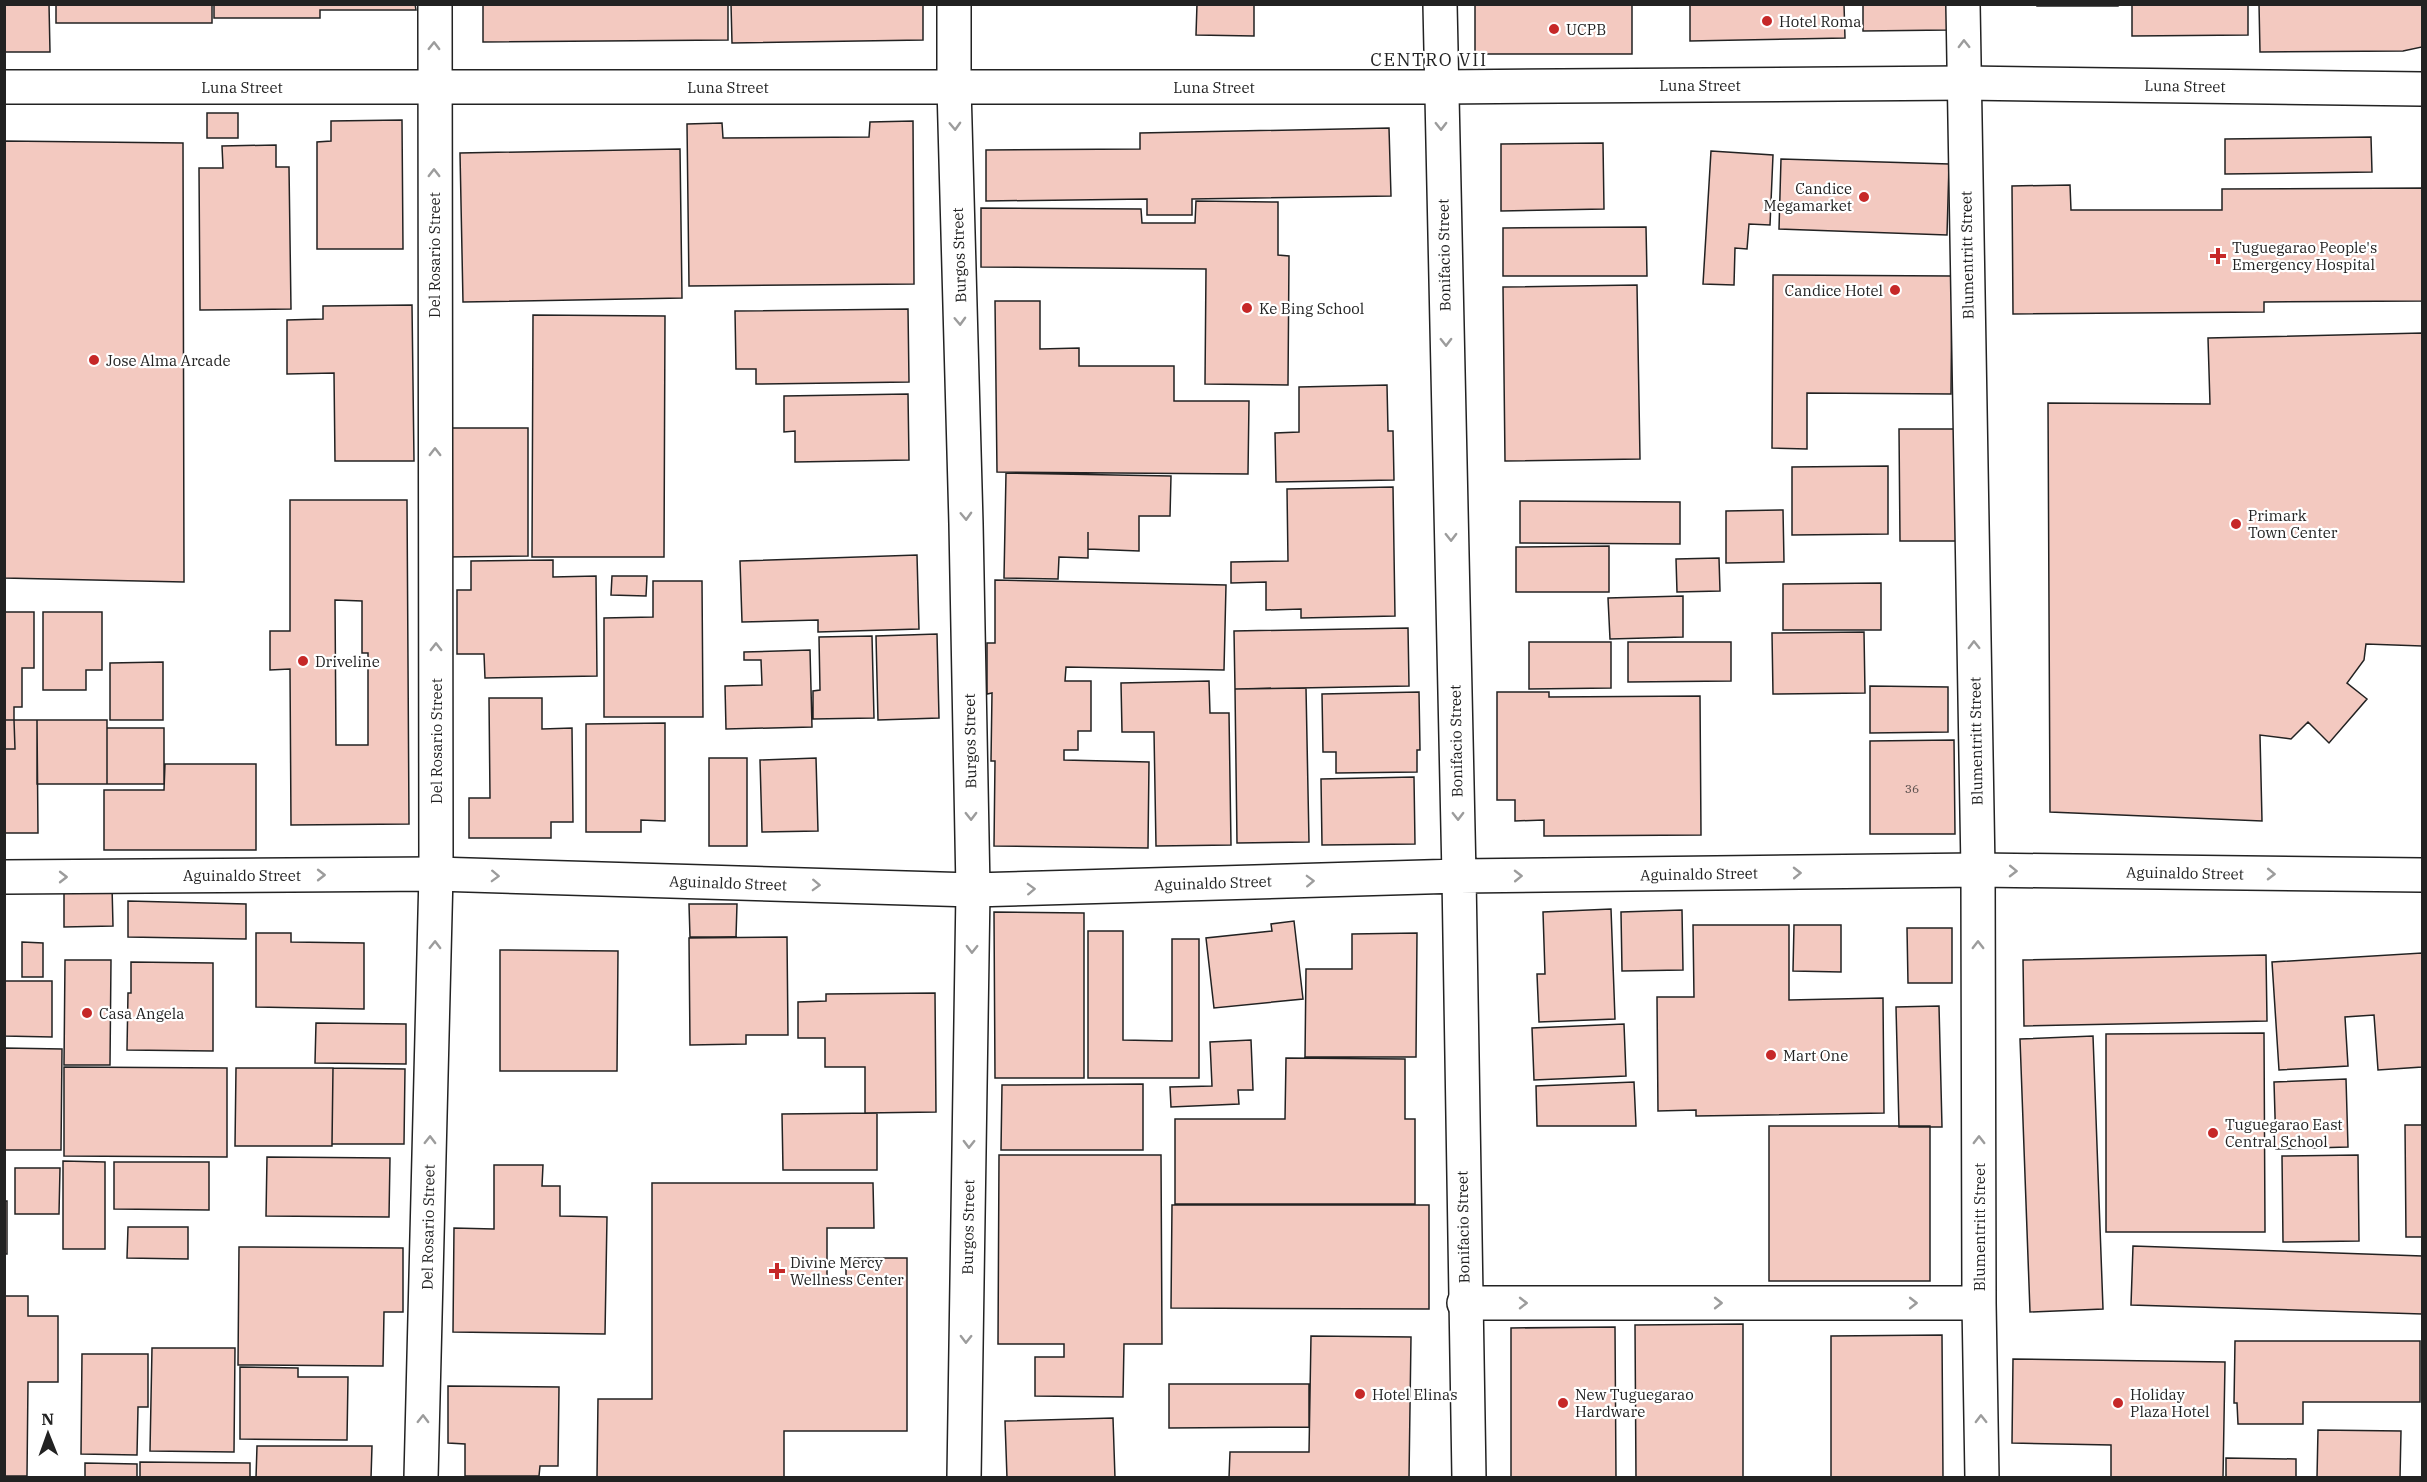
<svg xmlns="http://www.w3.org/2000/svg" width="2427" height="1482" font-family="'IBM Plex Serif',serif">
<rect width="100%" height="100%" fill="#fff"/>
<path fill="#f3c9c0" stroke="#222" stroke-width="1.5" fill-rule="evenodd" d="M 4,4 L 49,4 L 50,52 L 4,52 Z
M 56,4 L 212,4 L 212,23 L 56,23 Z
M 214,4 L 415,4 L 416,10 L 320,10 L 320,18 L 214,18 Z
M 483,4 L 728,4 L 728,40 L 483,42 Z
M 731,4 L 923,4 L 923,40 L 732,43 Z
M 994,4 L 1186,4 L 1186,5 L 994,5 Z
M 1197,4 L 1254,4 L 1254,36 L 1196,35 Z
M 1475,4 L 1632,4 L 1632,54 L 1475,54 Z
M 1690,4 L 1844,4 L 1845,38 L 1690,41 Z
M 1863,4 L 1948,4 L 1948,30 L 1863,31 Z
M 2037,4 L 2118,4 L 2118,6 L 2037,6 Z
M 2132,4 L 2248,4 L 2248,35 L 2132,36 Z
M 2259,4 L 2422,4 L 2422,47 L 2403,51 L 2260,52 Z
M 207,113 L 238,113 L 238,138 L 207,138 Z
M 402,120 L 403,249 L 317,249 L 317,142 L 331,141 L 331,121 Z
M 913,121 L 914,284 L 689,286 L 687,124 L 722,123 L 723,138 L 869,137 L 870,122 Z
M 1389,128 L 1391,196 L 1192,199 L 1192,215 L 1147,215 L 1147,199 L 986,201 L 986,150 L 1140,149 L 1140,133 Z
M 2371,137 L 2372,172 L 2225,174 L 2225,139 Z
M 4,141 L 183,143 L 184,582 L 4,578 Z
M 1603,143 L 1604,209 L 1501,211 L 1501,144 Z
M 276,145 L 276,167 L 289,167 L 291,309 L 200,310 L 199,168 L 223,168 L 222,146 Z
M 680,149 L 682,298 L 463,302 L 460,153 Z
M 1711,151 L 1773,155 L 1770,225 L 1749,224 L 1747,249 L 1735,248 L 1734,285 L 1703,284 Z
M 1781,159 L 1949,164 L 1947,235 L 1779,229 Z
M 2070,185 L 2071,210 L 2222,210 L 2222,189 L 2422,188 L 2422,301 L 2264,302 L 2264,312 L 2013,314 L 2012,186 Z
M 1196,201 L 1278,202 L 1278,255 L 1289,256 L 1288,385 L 1205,384 L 1206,269 L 981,267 L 981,208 L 1141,209 L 1142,223 L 1195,223 Z
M 1646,227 L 1647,276 L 1503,276 L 1503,228 Z
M 1773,275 L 1952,276 L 1951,394 L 1807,393 L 1807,449 L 1772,448 Z
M 1637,285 L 1640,459 L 1505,461 L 1503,287 Z
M 995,301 L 1040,301 L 1040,349 L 1079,348 L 1079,366 L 1174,366 L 1174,401 L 1249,401 L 1248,474 L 997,472 Z
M 412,305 L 414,461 L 335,461 L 334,373 L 287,374 L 287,320 L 323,319 L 323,306 Z
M 908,309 L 909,382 L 756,384 L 756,369 L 736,369 L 735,311 Z
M 533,315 L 665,316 L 664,557 L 532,557 Z
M 2422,333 L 2422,646 L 2366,644 L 2364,660 L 2347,683 L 2367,699 L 2329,743 L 2308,722 L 2291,739 L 2260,735 L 2262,821 L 2050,812 L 2048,403 L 2210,404 L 2208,338 Z
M 1387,385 L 1388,431 L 1393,431 L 1394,480 L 1276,482 L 1275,433 L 1299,432 L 1299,387 Z
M 908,394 L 909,460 L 795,462 L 795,431 L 784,432 L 784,396 Z
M 445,428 L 528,428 L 528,556 L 445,557 Z
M 1899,429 L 1956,429 L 1957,541 L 1900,541 Z
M 1888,466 L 1888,534 L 1792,535 L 1792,467 Z
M 1006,473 L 1171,476 L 1170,516 L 1139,516 L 1139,551 L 1088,549 L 1088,532 L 1088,558 L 1059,557 L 1058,579 L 1004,578 Z
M 1393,487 L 1395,616 L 1301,618 L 1301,609 L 1266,610 L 1266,582 L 1231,583 L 1231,562 L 1288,561 L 1287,489 Z
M 290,500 L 407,500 L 409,824 L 291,825 L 290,669 L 270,670 L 270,631 L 290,631 ZM 335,600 L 362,601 L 362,653 L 368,653 L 368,745 L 336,745 Z
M 1520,501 L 1680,502 L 1680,544 L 1520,543 Z
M 1783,510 L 1784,562 L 1726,563 L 1726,511 Z
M 1609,546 L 1609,592 L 1516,592 L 1516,547 Z
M 917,555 L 919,629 L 818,632 L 818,620 L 742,622 L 740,561 Z
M 1719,558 L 1720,591 L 1677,592 L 1676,559 Z
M 553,560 L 553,577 L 596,576 L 597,676 L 485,678 L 484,654 L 457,654 L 457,590 L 471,590 L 471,561 Z
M 612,576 L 647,576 L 646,596 L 611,595 Z
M 995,580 L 1226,585 L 1224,670 L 1066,667 L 1065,681 L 1091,681 L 1091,731 L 1078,731 L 1078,750 L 1064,750 L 1064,760 L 1149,762 L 1148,848 L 994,846 L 995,761 L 991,761 L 992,693 L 987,694 L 987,643 L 995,643 Z
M 653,581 L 702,581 L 703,717 L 604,717 L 604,618 L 653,617 Z
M 1881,583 L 1881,630 L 1783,630 L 1783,584 Z
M 1683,596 L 1683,637 L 1610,639 L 1608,598 Z
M 4,612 L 34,612 L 34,668 L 22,668 L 22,707 L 14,707 L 14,720 L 4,720 Z
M 43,612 L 102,612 L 102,670 L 86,670 L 86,690 L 43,690 Z
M 1408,628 L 1409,686 L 1235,689 L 1234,631 Z
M 1864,632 L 1865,693 L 1773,694 L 1772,633 Z
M 937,634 L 939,718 L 878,720 L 876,636 Z
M 872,636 L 874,718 L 813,719 L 813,691 L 820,690 L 819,637 Z
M 1529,642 L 1611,642 L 1611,688 L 1529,689 Z
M 1628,642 L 1731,642 L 1731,681 L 1628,682 Z
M 810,650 L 812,727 L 726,729 L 725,686 L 762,685 L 761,660 L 744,660 L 744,652 Z
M 163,662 L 163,720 L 110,720 L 110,663 Z
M 1209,681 L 1210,713 L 1229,713 L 1231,845 L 1156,846 L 1154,732 L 1122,732 L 1121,683 Z
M 1870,686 L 1948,687 L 1948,732 L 1870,733 Z
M 1306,688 L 1309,842 L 1237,843 L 1235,689 Z
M 1419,692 L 1420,750 L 1417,750 L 1417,772 L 1336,773 L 1336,752 L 1323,752 L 1322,694 Z
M 1497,692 L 1549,692 L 1549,697 L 1700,696 L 1701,835 L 1544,836 L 1544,820 L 1515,821 L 1515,800 L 1497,800 Z
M 489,698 L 542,698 L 542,729 L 572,728 L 573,822 L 551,822 L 551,838 L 469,838 L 469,798 L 490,798 Z
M 4,720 L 14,720 L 15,749 L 4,749 Z
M 14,720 L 37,720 L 38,833 L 4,833 L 4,749 L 15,749 Z
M 37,720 L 107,720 L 107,784 L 37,784 Z
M 665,723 L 665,821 L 641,820 L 641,832 L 586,832 L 586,724 Z
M 107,728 L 164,728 L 164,784 L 107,784 Z
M 1954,740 L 1955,834 L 1870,834 L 1870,741 Z
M 709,758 L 747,758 L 747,846 L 709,846 Z
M 816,758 L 818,831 L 762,832 L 760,760 Z
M 165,764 L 256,764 L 256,850 L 104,850 L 104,790 L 164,790 Z
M 1414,777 L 1415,844 L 1322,845 L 1321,779 Z
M 64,886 L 112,886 L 113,926 L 64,927 Z
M 128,901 L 246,904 L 246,939 L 128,937 Z
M 689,904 L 737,904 L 736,937 L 690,937 Z
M 1611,909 L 1615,1019 L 1539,1022 L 1537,974 L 1545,974 L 1543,912 Z
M 1682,910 L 1683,970 L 1622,971 L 1621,912 Z
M 994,912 L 1084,913 L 1084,1078 L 995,1078 Z
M 1294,921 L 1303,999 L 1214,1008 L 1206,938 L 1272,931 L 1271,924 Z
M 1693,925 L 1789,925 L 1789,1000 L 1883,998 L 1884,1113 L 1696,1116 L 1696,1110 L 1658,1111 L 1657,997 L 1694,997 Z
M 1794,925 L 1841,925 L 1841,972 L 1793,971 Z
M 1907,928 L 1952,928 L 1952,983 L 1908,983 Z
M 1088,931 L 1123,931 L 1123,1040 L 1172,1041 L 1172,939 L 1199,939 L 1199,1078 L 1088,1078 Z
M 256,933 L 291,933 L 291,942 L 364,943 L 364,1009 L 256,1007 Z
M 1417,933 L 1416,1057 L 1305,1057 L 1306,969 L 1352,969 L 1352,934 Z
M 787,937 L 788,1035 L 746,1035 L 746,1044 L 690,1045 L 689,938 Z
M 22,942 L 43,943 L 43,977 L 22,977 Z
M 500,950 L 618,951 L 617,1071 L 500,1071 Z
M 2422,953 L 2422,1067 L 2378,1070 L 2374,1015 L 2345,1017 L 2348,1066 L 2279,1070 L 2272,962 Z
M 2266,955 L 2267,1021 L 2024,1026 L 2023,960 Z
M 65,960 L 111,960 L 110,1065 L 64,1065 Z
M 131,962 L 213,963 L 213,1051 L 127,1050 L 128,993 L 131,993 Z
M 4,981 L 52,981 L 52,1037 L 4,1036 Z
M 935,993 L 936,1112 L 865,1113 L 865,1067 L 825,1067 L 825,1038 L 798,1038 L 798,1002 L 826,1001 L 826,994 Z
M 1939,1006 L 1942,1127 L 1899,1127 L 1896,1007 Z
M 316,1023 L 406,1024 L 406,1064 L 315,1063 Z
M 1624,1024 L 1626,1076 L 1534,1080 L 1532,1028 Z
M 2264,1033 L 2265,1232 L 2106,1232 L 2106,1034 Z
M 2093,1036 L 2103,1309 L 2030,1312 L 2020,1039 Z
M 1251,1040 L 1253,1090 L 1238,1090 L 1239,1104 L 1171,1107 L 1170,1087 L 1212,1086 L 1210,1042 Z
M 4,1048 L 62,1049 L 61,1150 L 4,1150 Z
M 1286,1058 L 1405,1059 L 1405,1119 L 1415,1119 L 1415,1204 L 1175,1204 L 1175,1119 L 1285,1119 Z
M 64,1067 L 227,1068 L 227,1157 L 64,1156 Z
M 236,1068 L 333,1068 L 332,1146 L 235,1146 Z
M 333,1068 L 405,1069 L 404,1144 L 332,1144 Z
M 2346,1079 L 2348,1147 L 2276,1149 L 2274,1082 Z
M 1634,1082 L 1636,1126 L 1537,1126 L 1536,1086 Z
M 1143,1084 L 1143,1150 L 1001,1150 L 1002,1085 Z
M 877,1113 L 877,1170 L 783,1170 L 782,1114 Z
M 2405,1125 L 2422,1125 L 2422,1237 L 2406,1237 Z
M 1769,1126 L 1930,1126 L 1930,1281 L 1769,1281 Z
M 999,1155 L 1161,1155 L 1162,1344 L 1124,1344 L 1123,1397 L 1035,1396 L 1035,1357 L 1064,1357 L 1064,1344 L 998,1344 Z
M 2358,1155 L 2359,1241 L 2283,1242 L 2282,1156 Z
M 267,1157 L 390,1158 L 389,1217 L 266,1216 Z
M 63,1161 L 105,1162 L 105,1249 L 63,1249 Z
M 114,1162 L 209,1162 L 209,1210 L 114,1209 Z
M 494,1165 L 543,1165 L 542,1186 L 560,1186 L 560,1216 L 607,1217 L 605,1334 L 453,1332 L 454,1228 L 494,1229 Z
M 15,1168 L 60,1168 L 59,1214 L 15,1214 Z
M 652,1183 L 873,1183 L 874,1228 L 827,1228 L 827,1283 L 846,1284 L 846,1258 L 907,1258 L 907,1431 L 784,1431 L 784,1478 L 597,1478 L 598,1399 L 652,1399 Z
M 4,1201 L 7,1201 L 7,1254 L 4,1254 Z
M 1172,1205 L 1429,1205 L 1429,1309 L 1171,1308 Z
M 128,1227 L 188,1227 L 188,1259 L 127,1258 Z
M 2133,1246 L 2422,1256 L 2422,1314 L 2131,1305 Z
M 239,1247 L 403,1248 L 403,1312 L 384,1312 L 383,1366 L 238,1365 Z
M 4,1296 L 28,1296 L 28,1316 L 58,1316 L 58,1382 L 28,1382 L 27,1476 L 4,1476 Z
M 1743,1324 L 1743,1478 L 1636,1478 L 1635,1325 Z
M 1615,1327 L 1616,1478 L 1511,1478 L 1511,1328 Z
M 1942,1335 L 1943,1478 L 1831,1478 L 1831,1336 Z
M 1311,1336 L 1411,1337 L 1409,1478 L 1229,1478 L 1230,1452 L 1309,1452 Z
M 2235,1341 L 2420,1341 L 2420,1402 L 2303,1402 L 2303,1424 L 2238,1424 L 2237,1403 L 2234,1403 Z
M 152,1348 L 235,1348 L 234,1452 L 150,1451 Z
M 82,1354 L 148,1354 L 148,1407 L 138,1407 L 137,1455 L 81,1454 Z
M 2013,1359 L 2225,1362 L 2223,1478 L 2111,1478 L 2111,1445 L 2012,1443 Z
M 240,1367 L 298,1368 L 298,1377 L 348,1377 L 347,1440 L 240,1439 Z
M 1169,1384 L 1309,1384 L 1309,1427 L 1169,1428 Z
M 448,1386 L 559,1387 L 558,1466 L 540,1466 L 539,1476 L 465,1476 L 465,1444 L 448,1443 Z
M 1113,1418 L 1115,1478 L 1007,1478 L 1005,1421 Z
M 2318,1430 L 2401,1431 L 2400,1478 L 2317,1478 Z
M 257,1446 L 372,1446 L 371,1478 L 256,1478 Z
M 2226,1458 L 2296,1459 L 2296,1478 L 2226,1478 Z
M 140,1462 L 250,1463 L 250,1478 L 140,1478 Z
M 85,1463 L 137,1464 L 137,1478 L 85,1478 Z"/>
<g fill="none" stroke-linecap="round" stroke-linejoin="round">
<defs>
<path id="street" d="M 954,4 L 954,87 L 966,524 L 973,890 L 964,1478
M 1963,4 L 1978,870 L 1979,1303 L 1982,1478
M 1464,1303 L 1979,1303
M 421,1478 L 436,874 L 435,4"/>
<path id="secondary" d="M 1440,4 L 1459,876 L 1469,1478
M 4,877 L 436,874 L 973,890 L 1459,876 L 1978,870 L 2422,875"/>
<path id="primary" d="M 4,87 L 1440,87 L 1964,83 L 2422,89"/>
</defs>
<use href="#street" stroke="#222" stroke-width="36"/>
<use href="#secondary" stroke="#222" stroke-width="36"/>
<use href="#primary" stroke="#222" stroke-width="36"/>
<use href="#street" stroke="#fff" stroke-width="33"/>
<use href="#secondary" stroke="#fff" stroke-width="33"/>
<use href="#primary" stroke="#fff" stroke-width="33"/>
</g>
<defs><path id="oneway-chevron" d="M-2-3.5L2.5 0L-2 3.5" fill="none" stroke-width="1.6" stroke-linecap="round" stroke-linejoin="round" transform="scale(1.5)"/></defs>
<g stroke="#9c9c9c">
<use href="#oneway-chevron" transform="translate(1964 44) rotate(-91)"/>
<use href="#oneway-chevron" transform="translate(434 46) rotate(-89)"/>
<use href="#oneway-chevron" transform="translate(955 126) rotate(88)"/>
<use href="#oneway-chevron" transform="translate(1441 126) rotate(89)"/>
<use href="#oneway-chevron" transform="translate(434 173) rotate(-90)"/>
<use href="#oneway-chevron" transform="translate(960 321) rotate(88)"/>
<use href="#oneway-chevron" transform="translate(1446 342) rotate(89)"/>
<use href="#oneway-chevron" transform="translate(435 452) rotate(-90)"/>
<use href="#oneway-chevron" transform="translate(966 516) rotate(88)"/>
<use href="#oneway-chevron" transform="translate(1451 537) rotate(89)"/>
<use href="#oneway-chevron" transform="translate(1974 645) rotate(-91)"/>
<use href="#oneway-chevron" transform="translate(436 647) rotate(-90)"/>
<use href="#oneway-chevron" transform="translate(971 816) rotate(89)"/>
<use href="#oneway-chevron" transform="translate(1458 816) rotate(89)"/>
<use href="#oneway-chevron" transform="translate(2013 871) rotate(1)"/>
<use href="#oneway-chevron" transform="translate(1797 873) rotate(-1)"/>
<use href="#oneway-chevron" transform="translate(2271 874) rotate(1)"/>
<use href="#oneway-chevron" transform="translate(321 875)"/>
<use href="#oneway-chevron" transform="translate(495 876) rotate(2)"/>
<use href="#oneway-chevron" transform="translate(1518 876) rotate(-1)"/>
<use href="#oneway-chevron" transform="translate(63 877)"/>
<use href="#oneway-chevron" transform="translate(1310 881) rotate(-2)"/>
<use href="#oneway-chevron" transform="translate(816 885) rotate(2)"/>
<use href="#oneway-chevron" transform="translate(1031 889) rotate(-2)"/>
<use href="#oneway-chevron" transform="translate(435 945) rotate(-89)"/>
<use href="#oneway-chevron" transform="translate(1978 945) rotate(-90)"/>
<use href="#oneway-chevron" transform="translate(972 949) rotate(91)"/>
<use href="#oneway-chevron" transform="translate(430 1140) rotate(-89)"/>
<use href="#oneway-chevron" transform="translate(1979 1140) rotate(-90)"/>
<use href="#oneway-chevron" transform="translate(969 1144) rotate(91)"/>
<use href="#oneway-chevron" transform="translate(1523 1303)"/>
<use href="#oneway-chevron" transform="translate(1718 1303)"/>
<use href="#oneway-chevron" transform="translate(1913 1303)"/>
<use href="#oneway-chevron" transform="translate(966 1339) rotate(91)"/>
<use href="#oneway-chevron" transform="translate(423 1419) rotate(-89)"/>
<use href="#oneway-chevron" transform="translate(1981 1419) rotate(-91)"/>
</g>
<g fill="#c62828" stroke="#fff" stroke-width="2">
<circle cx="1767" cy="21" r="6"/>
<circle cx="1554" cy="29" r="6"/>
<circle cx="1864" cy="197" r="6"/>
<path d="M2215 247h6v6h6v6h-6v6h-6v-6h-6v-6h6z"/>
<circle cx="1895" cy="290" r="6"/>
<circle cx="1247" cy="308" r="6"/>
<circle cx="94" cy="360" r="6"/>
<circle cx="2236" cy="524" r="6"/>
<circle cx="303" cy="661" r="6"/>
<circle cx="87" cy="1013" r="6"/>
<circle cx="1771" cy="1055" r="6"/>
<circle cx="2213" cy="1133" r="6"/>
<path d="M774 1262h6v6h6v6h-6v6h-6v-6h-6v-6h6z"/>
<circle cx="1360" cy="1394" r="6"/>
<circle cx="1563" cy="1403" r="6"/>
<circle cx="2118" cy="1403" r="6"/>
</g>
<g text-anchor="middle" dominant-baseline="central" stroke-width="4.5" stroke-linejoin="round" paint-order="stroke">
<g font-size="12" fill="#564c4a">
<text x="1912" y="788">36</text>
</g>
<g font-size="15" fill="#222" stroke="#fff" text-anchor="start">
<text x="1779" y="21">Hotel Roma</text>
<text x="1566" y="29">UCPB</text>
<text x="1852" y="188" text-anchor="end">Candice<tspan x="1852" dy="17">Megamarket</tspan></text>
<text x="2232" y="247">Tuguegarao People's<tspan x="2232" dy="17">Emergency Hospital</tspan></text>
<text x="1883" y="290" text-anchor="end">Candice Hotel</text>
<text x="1259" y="308">Ke Bing School</text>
<text x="106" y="360">Jose Alma Arcade</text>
<text x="2248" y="515">Primark<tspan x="2248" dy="17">Town Center</tspan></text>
<text x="315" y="661">Driveline</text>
<text x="99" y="1013">Casa Angela</text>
<text x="1783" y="1055">Mart One</text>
<text x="2225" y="1124">Tuguegarao East<tspan x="2225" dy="17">Central School</tspan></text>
<text x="790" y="1262">Divine Mercy<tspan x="790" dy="17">Wellness Center</tspan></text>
<text x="1372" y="1394">Hotel Elinas</text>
<text x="1575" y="1394">New Tuguegarao<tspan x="1575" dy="17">Hardware</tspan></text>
<text x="2130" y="1394">Holiday<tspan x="2130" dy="17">Plaza Hotel</tspan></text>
</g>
<g font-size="15" fill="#222" stroke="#fff">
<text x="1700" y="85">Luna Street</text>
<text transform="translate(2185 86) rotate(1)">Luna Street</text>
<text x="242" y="87">Luna Street</text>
<text x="728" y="87">Luna Street</text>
<text x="1214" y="87">Luna Street</text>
<text transform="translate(434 255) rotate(-90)">Del Rosario Street</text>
<text transform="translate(959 255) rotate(-92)">Burgos Street</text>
<text transform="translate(1444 255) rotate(-91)">Bonifacio Street</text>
<text transform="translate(1967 255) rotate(-91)">Blumentritt Street</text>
<text transform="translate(436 741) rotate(-90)">Del Rosario Street</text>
<text transform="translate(970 741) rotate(-91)">Burgos Street</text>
<text transform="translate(1456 741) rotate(-91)">Bonifacio Street</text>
<text transform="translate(1976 741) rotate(-91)">Blumentritt Street</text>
<text transform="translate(2185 873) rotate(1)">Aguinaldo Street</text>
<text transform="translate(1699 874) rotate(-1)">Aguinaldo Street</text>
<text x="242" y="875">Aguinaldo Street</text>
<text transform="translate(728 883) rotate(2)">Aguinaldo Street</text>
<text transform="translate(1213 883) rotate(-2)">Aguinaldo Street</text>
<text transform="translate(428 1227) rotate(-89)">Del Rosario Street</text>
<text transform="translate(968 1227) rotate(-89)">Burgos Street</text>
<text transform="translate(1463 1227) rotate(-91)">Bonifacio Street</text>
<text transform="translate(1979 1227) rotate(-90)">Blumentritt Street</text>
</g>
<g font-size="18" letter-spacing="1.5" fill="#222" stroke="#fff">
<text x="1429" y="59">CENTRO VII</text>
</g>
</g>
<rect width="2427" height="1482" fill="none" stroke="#222222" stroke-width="12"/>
<g transform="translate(48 1434) rotate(359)" stroke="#ffffff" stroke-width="4.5" paint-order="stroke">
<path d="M0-4.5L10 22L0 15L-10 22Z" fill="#222222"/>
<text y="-9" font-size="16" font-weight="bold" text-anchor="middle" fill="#222222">N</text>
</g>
</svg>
